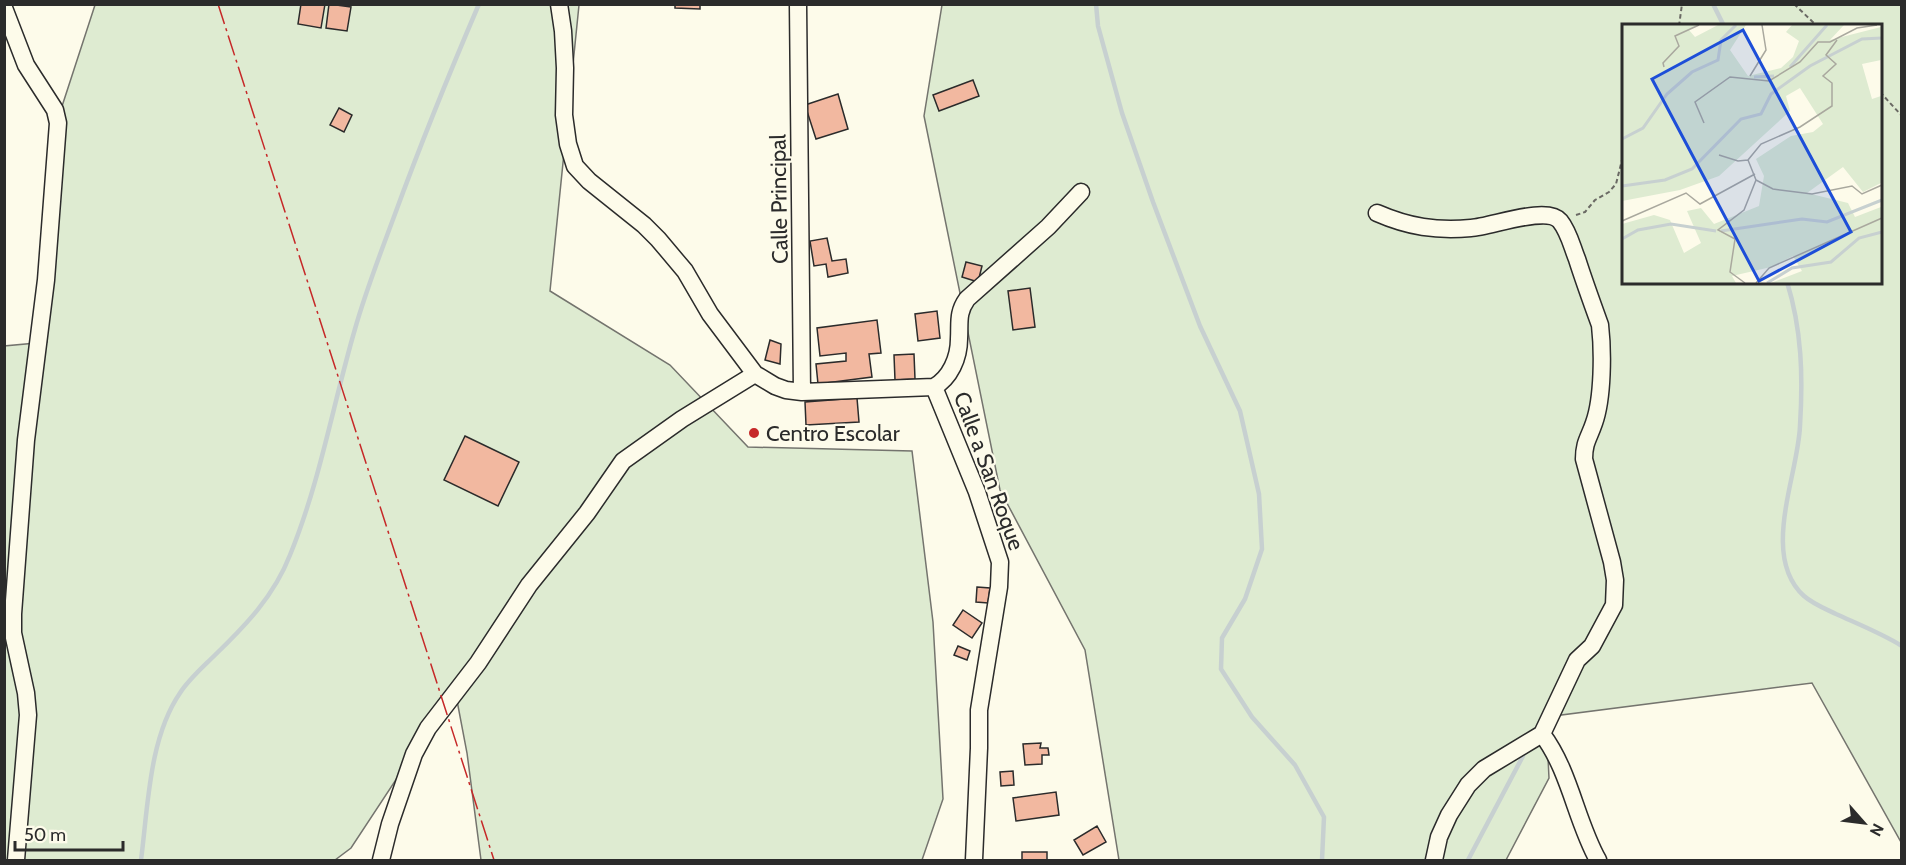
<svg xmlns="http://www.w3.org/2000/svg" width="1906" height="865" font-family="Cabin,sans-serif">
<rect width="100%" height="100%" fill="#fdfbea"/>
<path fill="#deebd1" stroke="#74746e" stroke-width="1.5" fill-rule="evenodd" d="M 95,5 L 579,5 L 550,291 L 670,365 L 748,447 L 912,451 L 933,622 L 943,799 L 922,860 L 481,860 L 467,753 L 455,690 L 351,848 L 335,860 L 5,860 L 4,346 L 47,342 L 52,137 Z
M 942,5 L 1901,5 L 1901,842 L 1812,683 L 1546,717 L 1549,778 L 1506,860 L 1119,860 L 1085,650 L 1000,490 L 924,116 ZM 1624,26 L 1880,26 L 1880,282 L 1624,282 Z"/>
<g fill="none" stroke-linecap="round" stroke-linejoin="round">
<path stroke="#c7d0d0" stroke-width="4.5" d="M 1096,4 L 1098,26 L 1122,113 L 1153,202 L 1200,326 L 1240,411 L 1259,494 L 1262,549 L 1245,599 L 1222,638 L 1221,669 L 1252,717 L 1295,765 L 1324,817 L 1322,860
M 1713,4 L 1724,26
M 1787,282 C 1802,330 1803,377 1800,426 C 1798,476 1760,556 1804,596 C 1813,604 1826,609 1836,614 C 1858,624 1881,633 1902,646
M 141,860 C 148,807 149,738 180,693 C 189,679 203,667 215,655 C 246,625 274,596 290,555 C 320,482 333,404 355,329 C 366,290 381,252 395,214 C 421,143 449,74 479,4
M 1468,860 L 1523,756"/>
</g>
<path fill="#f2b8a0" stroke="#2b2b2b" stroke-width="1.5" d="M 301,4 L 325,4 L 321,28 L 298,24 Z
M 329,4 L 351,7 L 347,31 L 326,28 Z
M 675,4 L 700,4 L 700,9 L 675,8 Z
M 973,80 L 979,96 L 939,111 L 933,95 Z
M 838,94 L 848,129 L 816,139 L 805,105 Z
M 339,108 L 352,115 L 344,132 L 330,125 Z
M 827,238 L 832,261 L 846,259 L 848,273 L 828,277 L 826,264 L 814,266 L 810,241 Z
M 966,262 L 982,266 L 978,282 L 962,277 Z
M 1030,288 L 1035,327 L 1013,330 L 1008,291 Z
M 937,311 L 940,338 L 918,341 L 915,314 Z
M 877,320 L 881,353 L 869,354 L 872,377 L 818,384 L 816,364 L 846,361 L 846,353 L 820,356 L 817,328 Z
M 770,340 L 781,344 L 780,364 L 765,360 Z
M 914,354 L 915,379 L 895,380 L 894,355 Z
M 857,398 L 859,422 L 806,425 L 805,402 Z
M 465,436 L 519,462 L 498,506 L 444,480 Z
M 977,587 L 990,588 L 988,603 L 976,602 Z
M 963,610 L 982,623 L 972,638 L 953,625 Z
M 958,646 L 970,651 L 967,660 L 954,655 Z
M 1041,743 L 1040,748 L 1048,748 L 1049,755 L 1042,755 L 1042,764 L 1025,765 L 1023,744 Z
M 1013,771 L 1014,785 L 1001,786 L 1000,772 Z
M 1056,792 L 1059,815 L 1016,821 L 1013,798 Z
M 1097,826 L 1106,842 L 1083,855 L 1074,840 Z
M 1022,852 L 1047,852 L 1047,860 L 1022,860 Z"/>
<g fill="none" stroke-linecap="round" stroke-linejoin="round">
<defs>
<path id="minor" d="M 559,4 L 563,31 L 565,68 L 564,115 L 568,144 L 575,166 L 589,181 L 644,225 L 658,239 L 685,271 L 710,314 L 755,374 L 775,386 L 786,390 L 802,392 L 934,387 L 977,492 L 1000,562 L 999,587 L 979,710 L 979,748 L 974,860
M 798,4 L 802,392
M 4,8 L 26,65 L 55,110 L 58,123 L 46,280 L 26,440 L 13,614 L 13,633 L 26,693 L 28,715 L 16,860
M 1377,213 C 1409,227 1436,231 1471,228 C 1491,227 1547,205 1560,221 C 1569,232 1572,247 1577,259 C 1584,281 1592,303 1600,325 C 1603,351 1603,398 1594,423 C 1589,438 1584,442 1584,459 L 1612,562 L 1615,580 L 1614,605 L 1592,646 L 1577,660 L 1542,734 L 1484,769 L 1468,785 L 1449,815 L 1439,837 L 1434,860
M 934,387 C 950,378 959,358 959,339 C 960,323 957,313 967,299 L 1048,227 L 1081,192
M 1542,734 C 1570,771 1576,821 1598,860
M 381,860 L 390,824 L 414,754 L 428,728 L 478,663 L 529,585 L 587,513 L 623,461 L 682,419 L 755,374"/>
</defs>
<use href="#minor" stroke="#2b2b2b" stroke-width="19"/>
<path stroke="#6a6964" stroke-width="2" stroke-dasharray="4.5 3" stroke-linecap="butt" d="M 1794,4 L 1817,26
M 1679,26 L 1682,4
M 1880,92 L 1902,116
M 1576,215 L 1585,212 L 1595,200 L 1609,192 L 1616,184 L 1624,152"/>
<use href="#minor" stroke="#fdfbea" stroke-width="16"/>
<path stroke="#c62828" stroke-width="1.5" stroke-dasharray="21 4.5 3 4.5" stroke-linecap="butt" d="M 218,4 L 494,860"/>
</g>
<circle fill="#c62828" stroke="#fdfbea" stroke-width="2" cx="754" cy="433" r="6"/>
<g text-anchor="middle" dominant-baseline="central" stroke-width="4.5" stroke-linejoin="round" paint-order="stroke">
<g font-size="22" fill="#2b2b2b" stroke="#fdfbea">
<text transform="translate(779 199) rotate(-91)">Calle Principal</text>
<text transform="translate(989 471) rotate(70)">Calle a San Roque</text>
</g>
<g font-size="22" fill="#2b2b2b" stroke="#fdfbea" text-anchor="start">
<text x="766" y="433">Centro Escolar</text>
</g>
</g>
<g transform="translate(1622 24)">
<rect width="260" height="260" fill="#fdfbea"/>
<path d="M 0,1 L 76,1 L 67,6 L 73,13 L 96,1 L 124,1 L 108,26 L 126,52 L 159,44 L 171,33 L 177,17 L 164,8 L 170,1 L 222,1 L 208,16 L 259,3 L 259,36 L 240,40 L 250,75 L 259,72 L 259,159 L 241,168 L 221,143 L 185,169 L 226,179 L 233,193 L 259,183 L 259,259 L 149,259 L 180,247 L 171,232 L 149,243 L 110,252 L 114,259 L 0,259 L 0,200 L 32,191 L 48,196 L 62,229 L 79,219 L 65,187 L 79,184 L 92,200 L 137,182 L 142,152 L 134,135 L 169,112 L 191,108 L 201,100 L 178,64 L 164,72 L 168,87 L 97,152 L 58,166 L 0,177 Z" fill="#deebd1"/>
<path fill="none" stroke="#c7d0d0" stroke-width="3" d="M 168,43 L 205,1M 132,53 L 152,52M 0,115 L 21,104 L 45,70 L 70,48 L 96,36 L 99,16 L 114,1M 0,162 L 43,156 L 70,145 L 119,95 L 139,90 L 149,70 L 188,42 L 240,15 L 260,14M 99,207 L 180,195 L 205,198 L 260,176M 0,215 L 16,206 L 49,200 L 94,207M 145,259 L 170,244 L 209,238 L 237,214 L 260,208"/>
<path fill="none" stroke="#a9a89e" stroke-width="1.5" d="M 42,43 L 41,39 L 57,22 L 53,12 L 77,1M 128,52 L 144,26 L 140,1M 82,99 L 73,78 L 108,53 L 147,57 L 178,38 L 196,18 L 208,18 L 235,4 L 255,1M 97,131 L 116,137 L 126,136M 134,156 L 126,136 L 139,120 L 178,103 L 210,82 L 210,59 L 201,52 L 214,40 L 204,31 L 215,16M 134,156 L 151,165 L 190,170 L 230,162 L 240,170 L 260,161M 0,197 L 64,169 L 78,180 L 133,150M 123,259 L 108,248 L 113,215 L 96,206 L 122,186 L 134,156M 134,259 L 147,244 L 260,194"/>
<path fill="#1d4ed8" fill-opacity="0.15" stroke="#1d4ed8" stroke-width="3" d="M 121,6 L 229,208 L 137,257 L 30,55 Z"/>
<rect width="260" height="260" fill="none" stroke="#2b2b2b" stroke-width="3"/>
</g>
<rect width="1906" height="865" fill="none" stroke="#2b2b2b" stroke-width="12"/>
<g transform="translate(1864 823) rotate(118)" stroke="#fdfbea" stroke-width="4.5" paint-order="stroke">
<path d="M0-4.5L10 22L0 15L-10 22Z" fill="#2b2b2b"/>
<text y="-9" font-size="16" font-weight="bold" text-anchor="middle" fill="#2b2b2b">N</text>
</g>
<path d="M15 841v9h108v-9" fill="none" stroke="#2b2b2b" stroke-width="3"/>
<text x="24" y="841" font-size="18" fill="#2b2b2b" stroke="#fdfbea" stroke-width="4.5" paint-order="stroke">50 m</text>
</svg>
